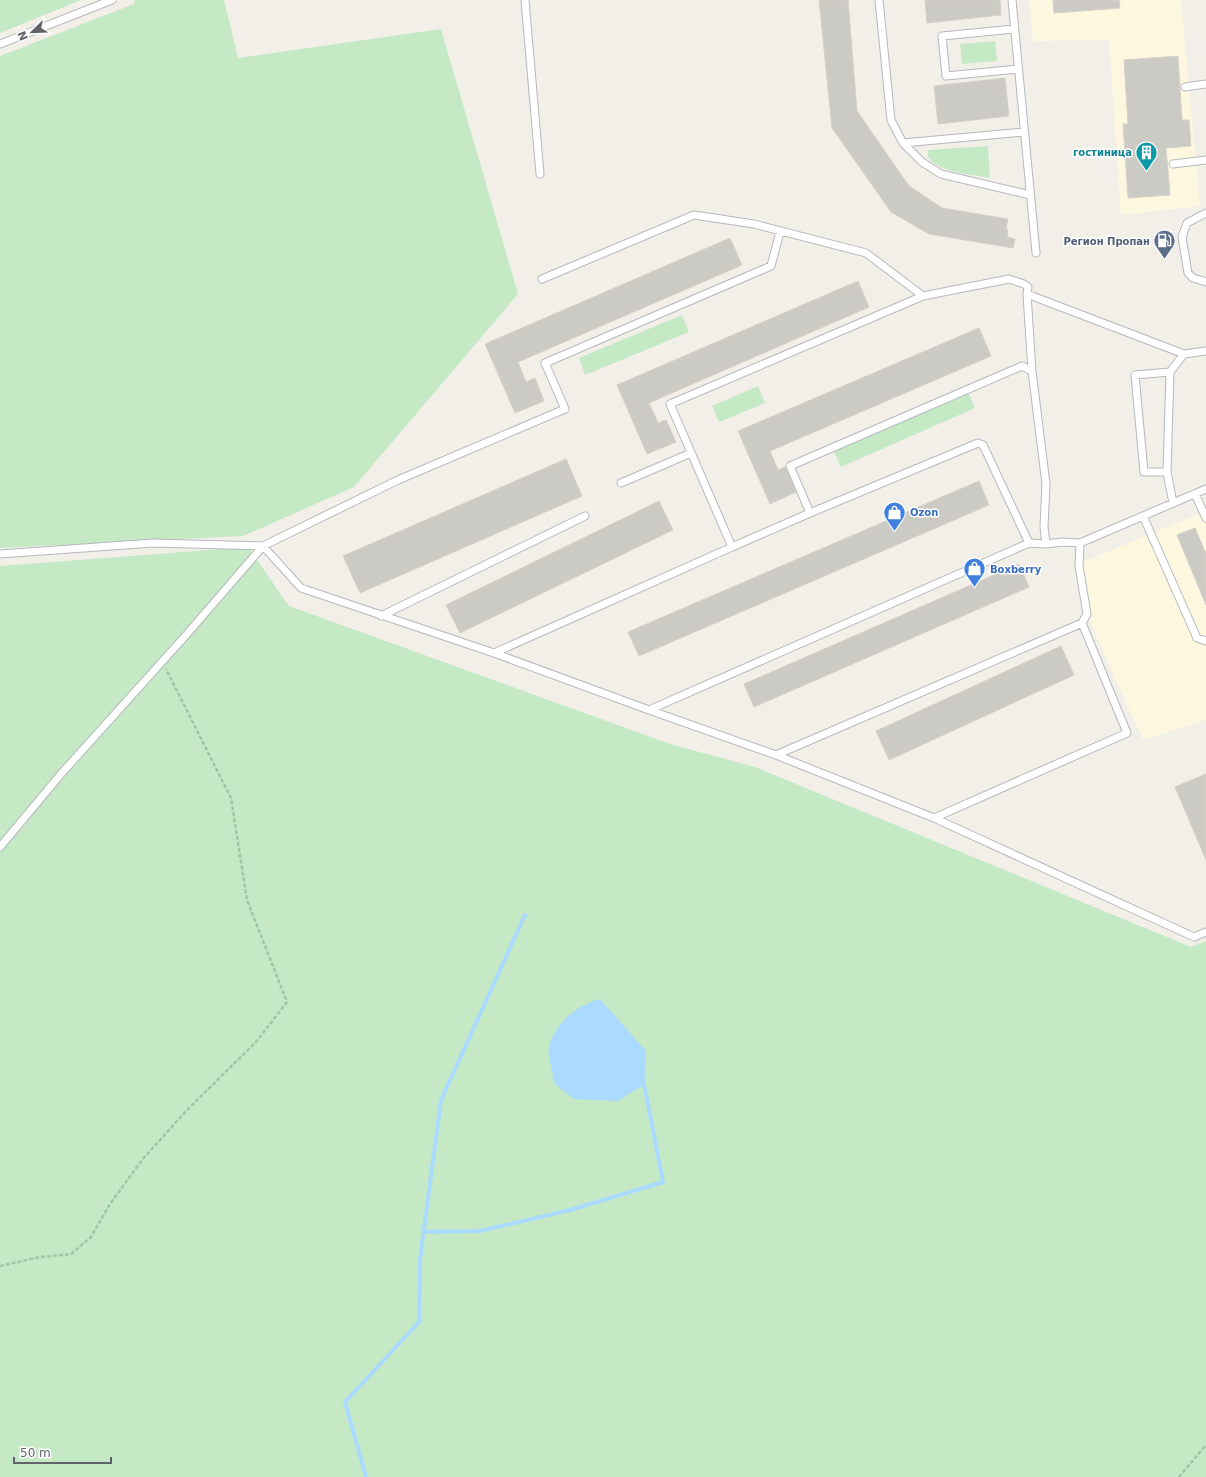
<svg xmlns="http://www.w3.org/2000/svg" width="1206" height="1477" font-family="'DejaVu Sans',sans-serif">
<rect width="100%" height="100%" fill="#f1efe8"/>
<path fill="#fef7e0" d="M 1029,0 L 1181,0 L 1200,206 L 1121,215 L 1109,40 L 1033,41 Z
M 1206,511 L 1206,720 L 1143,740 L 1088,618 L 1080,563 Z"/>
<path fill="#c5e8c5" d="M 0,0 L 81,0 L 0,33 Z
M 135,0 L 224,0 L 238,58 L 441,29 L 518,294 L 354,487 L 243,536 L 0,548 L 0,56 L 134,4 Z
M 995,41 L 997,61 L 962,64 L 960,44 Z
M 988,146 L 990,178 C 974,175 935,172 928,156 L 928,150 Z
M 682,315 L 689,332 L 585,375 L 579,358 Z
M 758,386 L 765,403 L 719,422 L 712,406 Z
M 968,392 L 975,408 L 841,467 L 834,451 Z
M 248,547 L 289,606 L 670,744 L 755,767 L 1191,947 L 1206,941 L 1206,1477 L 0,1477 L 0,566 Z"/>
<path fill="#aadaff" d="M 600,999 L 646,1051 L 644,1085 L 617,1101 L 574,1099 L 555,1084 C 553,1075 547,1054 549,1047 C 556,1022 576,1006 600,999 Z"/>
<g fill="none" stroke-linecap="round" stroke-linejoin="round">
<path stroke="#aadaff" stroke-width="4" d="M 423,1232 L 480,1231 L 570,1210 L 663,1182 L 643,1079
M 366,1477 L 345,1402 L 419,1322 L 420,1259 L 441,1100 L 525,915"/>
</g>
<path fill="#cccac5" stroke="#d6d1c6" d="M 819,0 L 848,0 L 857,111 L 909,186 L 942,208 L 1008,219 L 1006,229 L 1008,229 L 1007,237 L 1015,239 L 1013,248 L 929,234 L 891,212 L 832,128 Z
M 925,0 L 1000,0 L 1001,15 L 927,23 Z
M 1053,0 L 1119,0 L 1120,8 L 1054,13 Z
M 1178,56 L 1182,120 L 1189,120 L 1191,146 L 1166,148 L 1170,195 L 1128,198 L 1123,124 L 1128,124 L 1124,60 Z
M 1005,78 L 1009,116 L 938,124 L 934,86 Z
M 730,238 L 742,265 L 518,362 L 526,382 L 535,378 L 544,401 L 515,413 L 485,344 Z
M 858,281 L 869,307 L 649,403 L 658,423 L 666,420 L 676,442 L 647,454 L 617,385 Z
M 979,328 L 991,356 L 770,451 L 778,470 L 785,467 L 796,492 L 770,504 L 738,431 Z
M 566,459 L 582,496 L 360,593 L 343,556 Z
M 979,481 L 989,505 L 639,656 L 628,632 Z
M 659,501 L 673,530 L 460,633 L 446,605 Z
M 1195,528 L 1206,554 L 1206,605 L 1177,535 Z
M 1019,564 L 1029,587 L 754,707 L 744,684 Z
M 1061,646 L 1074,675 L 889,760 L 876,731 Z
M 1206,774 L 1206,860 L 1175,787 Z"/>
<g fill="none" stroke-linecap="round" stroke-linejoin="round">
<defs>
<path id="lane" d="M 525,0 L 540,174
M 879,0 L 891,120 L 903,143 L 922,162 L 941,174 L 1030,195
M 1012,0 L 1036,253
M 1014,29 L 942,36 L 946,76 L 1018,69
M 0,44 L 112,0
M 1185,87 L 1206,84
M 903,143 L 1024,132
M 1173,164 L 1206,160
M 1206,213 L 1187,223 L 1182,237 L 1188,273 L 1193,278 L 1206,282
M 542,279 L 694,215 L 754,224 L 866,253 L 923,296 L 1009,279 L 1024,284 L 1028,287 L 1027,294
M 923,296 L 670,404 L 732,547 L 810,513 L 790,466 L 1022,366 L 1032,371 L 1046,484 L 1044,527 L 1046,544 L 1062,542 L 1080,543 L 1206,489
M 1032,371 L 1027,294 L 1184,354 L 1206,351
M 1167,472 L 1144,472 L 1135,375 L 1170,372
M 621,483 L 691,453
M 1195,494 L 1206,518
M 1173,503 L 1167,472 L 1170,372 L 1184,354
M 810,513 L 978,443 L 983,445 L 1029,543 L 1046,544
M 1143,516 L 1197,638 L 1206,641
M 1029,543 L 649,710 L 776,755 L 1082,623 L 1087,614 L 1079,566 L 1080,543
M 0,554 L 153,543 L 263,546 L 301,588 L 494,653 L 649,710
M 381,616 L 585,516
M 494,653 L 732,547
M 776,755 L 934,818 L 1127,733 L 1082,623
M 934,818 L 1194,937 L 1206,932
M 0,847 L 61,774 L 187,634 L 263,546 L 398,480 L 565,409 L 545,363 L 771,266 L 780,232"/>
</defs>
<use href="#lane" stroke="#b5b8bc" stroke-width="9"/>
<path stroke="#9cc7a9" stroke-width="2.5" stroke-dasharray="4 2" stroke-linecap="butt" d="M 0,1266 L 40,1257 L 71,1254 L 91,1237 L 110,1204 L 142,1160 L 187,1110 L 256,1042 L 287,1002 L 247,900 L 231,798 L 166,669
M 1179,1477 L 1206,1445"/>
<use href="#lane" stroke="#fff" stroke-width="7"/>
</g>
<defs>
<symbol id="building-pin" viewBox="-11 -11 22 30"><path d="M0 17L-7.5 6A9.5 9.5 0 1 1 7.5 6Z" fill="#0f9aa8" stroke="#fff"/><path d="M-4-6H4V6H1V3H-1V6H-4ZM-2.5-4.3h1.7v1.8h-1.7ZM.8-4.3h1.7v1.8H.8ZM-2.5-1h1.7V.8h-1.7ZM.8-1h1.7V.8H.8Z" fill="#fff"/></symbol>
<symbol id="fuel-pin" viewBox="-11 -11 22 30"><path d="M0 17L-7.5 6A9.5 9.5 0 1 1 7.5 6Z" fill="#5c6f8a" stroke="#fff"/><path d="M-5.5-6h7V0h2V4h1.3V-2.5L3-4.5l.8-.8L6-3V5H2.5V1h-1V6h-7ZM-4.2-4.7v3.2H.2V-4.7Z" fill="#fff"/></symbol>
<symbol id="shop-pin" viewBox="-11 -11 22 30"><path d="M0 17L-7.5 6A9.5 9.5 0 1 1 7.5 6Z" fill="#3f7fe0" stroke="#fff"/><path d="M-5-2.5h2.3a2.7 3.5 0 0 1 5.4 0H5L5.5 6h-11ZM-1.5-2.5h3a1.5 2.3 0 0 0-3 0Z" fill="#fff"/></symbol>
</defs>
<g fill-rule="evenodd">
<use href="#building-pin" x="1134" y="140" width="25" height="34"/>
<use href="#fuel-pin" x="1152" y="228" width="25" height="34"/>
<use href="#shop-pin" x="882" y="500" width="25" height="34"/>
<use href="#shop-pin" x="962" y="556" width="25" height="34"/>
</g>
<g text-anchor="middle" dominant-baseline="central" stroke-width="3" stroke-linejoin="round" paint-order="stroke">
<g font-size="10" font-weight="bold" fill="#0d838f" stroke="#fff" text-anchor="end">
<text x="1132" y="152">гостиница</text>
</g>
<g font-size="10" font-weight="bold" fill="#4e5e75" stroke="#fff" text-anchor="end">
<text x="1150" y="241">Регион Пропан</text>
</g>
<g font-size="10" font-weight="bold" fill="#366cbe" stroke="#fff" text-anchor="start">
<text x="910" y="512">Ozon</text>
<text x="990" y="569">Boxberry</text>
</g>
</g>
<g transform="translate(32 32) rotate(247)" stroke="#ffffff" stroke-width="3" paint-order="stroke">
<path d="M0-3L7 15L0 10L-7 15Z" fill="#5f6368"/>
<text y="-6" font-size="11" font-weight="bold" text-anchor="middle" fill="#5f6368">N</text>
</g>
<path d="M14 1457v6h97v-6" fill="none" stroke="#5f6368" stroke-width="2"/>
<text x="20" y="1457" font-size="12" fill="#5f6368" stroke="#ffffff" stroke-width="3" paint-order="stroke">50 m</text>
</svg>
